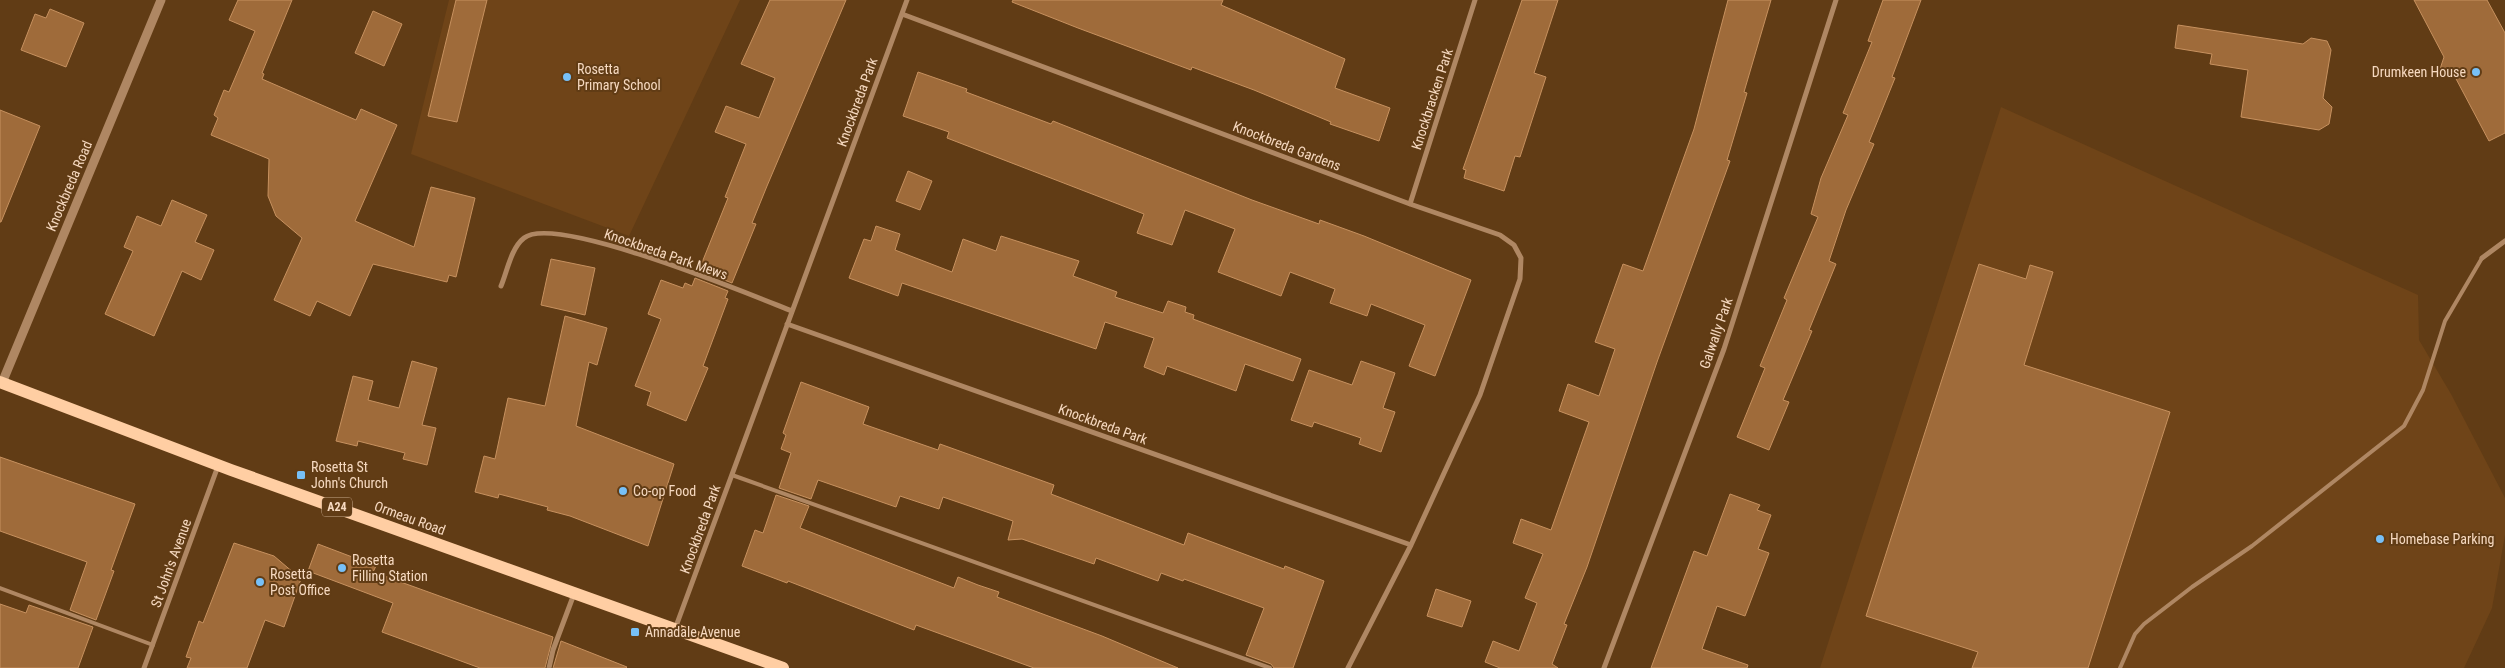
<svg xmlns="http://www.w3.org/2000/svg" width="2505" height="668" font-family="'Roboto Condensed',sans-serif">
<rect width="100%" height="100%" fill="#613c15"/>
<path fill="#6f4418" d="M 449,0 L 740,0 L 629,236 L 411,154 Z
M 2001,107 L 2418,295 L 2419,340 L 2451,394 L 2505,498 L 2505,535 L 2492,608 L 2464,668 L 1820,668 Z"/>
<path fill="#9f6b3a" stroke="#c7915f" d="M 238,0 L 292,0 L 262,73 L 264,74 L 262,79 L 356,120 L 361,109 L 397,125 L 355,221 L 414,247 L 431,187 L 475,198 L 456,277 L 449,275 L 447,282 L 373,264 L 350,316 L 317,301 L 310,316 L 274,300 L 302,238 L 276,216 L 268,196 L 269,159 L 211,135 L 218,118 L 214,115 L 224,90 L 229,92 L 255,31 L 229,20 Z
M 456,0 L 487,0 L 457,122 L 428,116 Z
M 770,0 L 846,0 L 767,186 L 752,223 L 756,224 L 732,283 L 699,270 L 728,198 L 725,197 L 746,144 L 715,132 L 726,106 L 759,118 L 775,78 L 741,64 Z
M 1013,0 L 1223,0 L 1221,5 L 1345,59 L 1335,88 L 1390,108 L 1379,141 L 1330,124 L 1331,122 L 1254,90 L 1192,67 L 1191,70 L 1078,28 L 1012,2 Z
M 1522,0 L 1558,0 L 1534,73 L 1546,77 L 1520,157 L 1515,156 L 1504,191 L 1464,178 L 1466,170 L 1463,169 Z
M 1728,0 L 1771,0 L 1744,92 L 1747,93 L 1727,160 L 1730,161 L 1657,362 L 1587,567 L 1564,624 L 1567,625 L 1552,664 L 1558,668 L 1500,668 L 1485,662 L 1493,641 L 1519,651 L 1537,603 L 1525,598 L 1543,554 L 1513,543 L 1521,519 L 1551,530 L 1589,422 L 1559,411 L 1568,384 L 1599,396 L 1615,349 L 1595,342 L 1623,264 L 1643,271 L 1694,129 Z
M 1883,0 L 1921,0 L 1892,77 L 1895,78 L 1869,142 L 1874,144 L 1846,210 L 1829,261 L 1836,264 L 1809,330 L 1812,331 L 1783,400 L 1789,402 L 1769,450 L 1737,437 L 1765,368 L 1760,366 L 1787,300 L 1784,298 L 1818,217 L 1811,214 L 1821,178 L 1848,115 L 1843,113 L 1872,42 L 1868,41 Z
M 2414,0 L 2487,0 L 2505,33 L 2505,133 L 2489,141 L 2454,75 L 2440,69 L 2444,57 Z
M 50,9 L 84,23 L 66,67 L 21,50 L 35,14 L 46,18 Z
M 373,11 L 402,24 L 384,66 L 355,53 Z
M 2178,25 L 2303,44 L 2311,38 L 2327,41 L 2331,50 L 2323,98 L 2332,107 L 2329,124 L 2319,130 L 2241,117 L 2248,70 L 2210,64 L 2212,54 L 2175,48 Z
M 918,72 L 967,89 L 966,92 L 1051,124 L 1053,121 L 1252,200 L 1319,224 L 1320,220 L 1364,236 L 1471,280 L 1435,376 L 1409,366 L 1425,325 L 1371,304 L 1367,316 L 1330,303 L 1335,289 L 1290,272 L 1281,296 L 1218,272 L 1235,229 L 1185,210 L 1172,245 L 1137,233 L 1144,214 L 947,138 L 949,132 L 903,116 Z
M 0,110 L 40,126 L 1,222 L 0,222 Z
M 908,171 L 932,181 L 920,210 L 896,201 Z
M 172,200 L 207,215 L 195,242 L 214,250 L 201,280 L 182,271 L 154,336 L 105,314 L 133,251 L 124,247 L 137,216 L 161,226 Z
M 876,226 L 900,234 L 895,250 L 952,272 L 963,239 L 996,251 L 1001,236 L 1079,261 L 1073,276 L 1117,292 L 1115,297 L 1163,313 L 1168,301 L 1186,307 L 1185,312 L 1194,315 L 1193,319 L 1301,359 L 1293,381 L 1245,364 L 1236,391 L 1167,366 L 1164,375 L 1144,367 L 1154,338 L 1105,322 L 1096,349 L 902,283 L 898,296 L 849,278 L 864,239 L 871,241 Z
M 551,259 L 595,268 L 585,315 L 541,305 Z
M 1979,264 L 2026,279 L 2030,265 L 2053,272 L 2024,365 L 2170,412 L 2088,668 L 1972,668 L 1978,652 L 1866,616 Z
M 695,278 L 728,291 L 725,298 L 728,299 L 703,366 L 708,368 L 686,421 L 647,405 L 651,392 L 635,386 L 661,319 L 648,314 L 661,280 L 683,288 L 685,283 L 692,286 Z
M 565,316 L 607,328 L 597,365 L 589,362 L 576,426 L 674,464 L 648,546 L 570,516 L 547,510 L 548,507 L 499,494 L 498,498 L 475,492 L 484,456 L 495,459 L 508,398 L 545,406 Z
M 412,361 L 437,368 L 422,425 L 436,428 L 427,465 L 403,459 L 405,453 L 358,441 L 357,446 L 336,441 L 353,376 L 373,381 L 368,400 L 399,408 Z
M 1361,361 L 1395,373 L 1383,408 L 1395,412 L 1381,452 L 1359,444 L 1361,438 L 1314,422 L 1312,427 L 1291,420 L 1309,370 L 1352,385 Z
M 801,382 L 869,407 L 863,424 L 938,450 L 940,444 L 1054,485 L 1051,494 L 1184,545 L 1188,533 L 1284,569 L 1285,566 L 1324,581 L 1293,668 L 1274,668 L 1271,664 L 1246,655 L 1264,608 L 1184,579 L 1183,581 L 1161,573 L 1158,581 L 1096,558 L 1094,564 L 1022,539 L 1008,540 L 1013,521 L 943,497 L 939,509 L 900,496 L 896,507 L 818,480 L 811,499 L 779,488 L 791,453 L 781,449 L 786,435 L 783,433 Z
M 0,457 L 135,504 L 111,570 L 114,571 L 96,620 L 70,610 L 87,562 L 0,531 Z
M 1730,494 L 1760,505 L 1757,510 L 1771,515 L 1758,549 L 1769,553 L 1745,616 L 1717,606 L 1702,649 L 1748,665 L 1747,668 L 1651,668 L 1694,551 L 1707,556 Z
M 776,495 L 809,506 L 800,528 L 954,588 L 958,577 L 978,585 L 999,592 L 997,597 L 1102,636 L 1178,668 L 1034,668 L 916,625 L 914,630 L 788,581 L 787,583 L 742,566 L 755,530 L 763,533 Z
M 234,543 L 274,556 L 301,579 L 284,627 L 265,620 L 247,668 L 187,668 L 191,658 L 186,657 L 199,621 L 203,623 Z
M 318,544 L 376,566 L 373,572 L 553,637 L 545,668 L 480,668 L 382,632 L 393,603 L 308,571 Z
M 1436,589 L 1471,601 L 1462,627 L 1427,616 Z
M 0,604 L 26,613 L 29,605 L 93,627 L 78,668 L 0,668 Z
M 561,641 L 627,667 L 626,668 L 553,668 Z"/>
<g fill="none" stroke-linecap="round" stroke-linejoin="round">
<path stroke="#af8763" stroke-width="4" d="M 732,475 L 1270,668
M 0,588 L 153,645
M 2120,668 L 2135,634 L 2144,624 L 2192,587 L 2252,546 L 2404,426 L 2423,390 L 2445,321 L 2482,258"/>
<path stroke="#af8763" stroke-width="5" d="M 902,14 L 1410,204 L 1500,235 L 1514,245 L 1521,258 L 1520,279 L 1480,395 L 1411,545 L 1348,668
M 1410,204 L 1475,0
M 2482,258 L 2505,241
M 501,286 C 507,272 511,248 524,238 C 555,213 751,295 792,311
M 787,324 L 1411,545
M 675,629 L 907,0
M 144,668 L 218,466
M 549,668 L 553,650 L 574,594
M 1604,668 L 1724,349 L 1836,0"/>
<path stroke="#af8763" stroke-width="9" d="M 2,383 L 161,0"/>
<path stroke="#ffcea3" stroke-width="12" d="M 0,382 L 231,470 L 783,668"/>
</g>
<g fill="#77c0f7" stroke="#613c15" stroke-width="2">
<circle cx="2476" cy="72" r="5"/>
<circle cx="567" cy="77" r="5"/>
<rect x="296" y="470" width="10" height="10" rx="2.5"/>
<circle cx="623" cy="491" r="5"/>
<circle cx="2380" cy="539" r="5"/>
<circle cx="342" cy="568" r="5"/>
<circle cx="260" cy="582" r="5"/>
<rect x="630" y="627" width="10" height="10" rx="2.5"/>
</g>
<g text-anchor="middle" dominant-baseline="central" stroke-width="4" stroke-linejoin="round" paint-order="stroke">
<rect fill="#613c15" stroke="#c9aa8d" stroke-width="1" x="322" y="497.5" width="30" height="19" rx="4"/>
<g font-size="12" font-weight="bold" fill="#f6d9c0">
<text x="337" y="507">A24</text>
</g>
<g font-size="14" fill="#f6d9c0" stroke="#613c15" text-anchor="start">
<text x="577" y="69">Rosetta<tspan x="577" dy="16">Primary School</tspan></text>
<text x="2466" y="72" text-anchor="end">Drumkeen House</text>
<text x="311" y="467">Rosetta St<tspan x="311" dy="16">John's Church</tspan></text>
<text x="633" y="491">Co-op Food</text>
<text x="2390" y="539">Homebase Parking</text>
<text x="352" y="560">Rosetta<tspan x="352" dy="16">Filling Station</tspan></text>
<text x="270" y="574">Rosetta<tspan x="270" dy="16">Post Office</tspan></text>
<text x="645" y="632">Annadale Avenue</text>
</g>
<g font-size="14" fill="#f6d9c0" stroke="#613c15">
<text transform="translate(1432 99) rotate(-72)">Knockbracken Park</text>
<text transform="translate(857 102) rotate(-70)">Knockbreda Park</text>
<text transform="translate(1287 146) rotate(21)">Knockbreda Gardens</text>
<text transform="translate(69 186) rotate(-67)">Knockbreda Road</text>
<text transform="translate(666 254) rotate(19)">Knockbreda Park Mews</text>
<text transform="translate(1716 333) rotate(-71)">Galwally Park</text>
<text transform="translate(1103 424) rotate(20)">Knockbreda Park</text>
<text transform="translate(410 518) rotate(20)">Ormeau Road</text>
<text transform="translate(700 529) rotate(-70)">Knockbreda Park</text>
<text transform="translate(171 563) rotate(-70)">St John's Avenue</text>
</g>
</g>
</svg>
